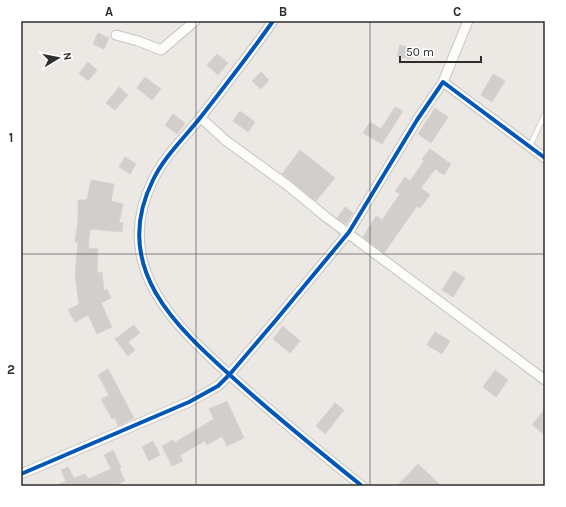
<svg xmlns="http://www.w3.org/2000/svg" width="566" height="507" font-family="Karla,sans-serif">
<rect width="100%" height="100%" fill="#ece8e4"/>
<path fill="#d1cecb" stroke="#d7d4d0" d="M 98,33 L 109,38 L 104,49 L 93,44 Z
M 400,45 L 414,49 L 411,59 L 397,56 Z
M 217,54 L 228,63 L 218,75 L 207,65 Z
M 88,62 L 97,70 L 88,81 L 79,73 Z
M 261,72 L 269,80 L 261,89 L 252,81 Z
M 493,74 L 505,81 L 492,102 L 481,95 Z
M 145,77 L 161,89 L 152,100 L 137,88 Z
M 119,87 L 128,95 L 115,110 L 106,103 Z
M 395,107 L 403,111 L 382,144 L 363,133 L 370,122 L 381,129 Z
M 435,108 L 448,117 L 431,143 L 418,134 Z
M 240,111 L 255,122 L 248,132 L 233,121 Z
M 173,114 L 185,123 L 177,134 L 165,125 Z
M 430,149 L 451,164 L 444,175 L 435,169 L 421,188 L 430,195 L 420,208 L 417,206 L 384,253 L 363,237 L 376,216 L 382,220 L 400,194 L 395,191 L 405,177 L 410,181 L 424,161 L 422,159 Z
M 300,150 L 335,178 L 316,201 L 282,174 Z
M 125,157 L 136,164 L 130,174 L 119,167 Z
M 91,180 L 114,184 L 111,201 L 123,204 L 119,222 L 123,223 L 122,232 L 90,229 L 88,248 L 98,249 L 97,273 L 102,272 L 104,291 L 107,289 L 111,298 L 101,303 L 112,327 L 97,334 L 88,315 L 75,322 L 68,310 L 79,304 L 75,275 L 78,242 L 75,242 L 78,221 L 78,200 L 87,200 Z
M 345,207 L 353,213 L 346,224 L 337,218 Z
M 454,271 L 465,278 L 453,297 L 442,290 Z
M 134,325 L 140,333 L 128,342 L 135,350 L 128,356 L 115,339 Z
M 283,326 L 300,341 L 290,353 L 273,339 Z
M 435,332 L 450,341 L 442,354 L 427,345 Z
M 108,369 L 134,418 L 118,426 L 115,418 L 112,419 L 101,399 L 109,395 L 98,375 Z
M 495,370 L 508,380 L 496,397 L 483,387 Z
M 227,401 L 244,438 L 227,446 L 222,436 L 207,445 L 205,441 L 180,455 L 183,461 L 172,466 L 162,446 L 173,440 L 174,443 L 214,419 L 209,409 Z
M 335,403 L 344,410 L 325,434 L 316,426 Z
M 545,409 L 545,435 L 532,425 Z
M 153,441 L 160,455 L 149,461 L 142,447 Z
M 113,450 L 121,467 L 119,468 L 125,481 L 114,486 L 55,486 L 66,481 L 61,470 L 68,467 L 74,478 L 85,474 L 88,479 L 111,469 L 104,455 Z
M 418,464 L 432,477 L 441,486 L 397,486 Z"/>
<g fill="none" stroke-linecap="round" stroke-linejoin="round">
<defs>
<path id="lane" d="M 530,146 L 544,116"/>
<path id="street" d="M 273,21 C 250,54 225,86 200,118 C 184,138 164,157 153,180 C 108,270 181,331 241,385 C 280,420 321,453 362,486
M 116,35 L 138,41 L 161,50 L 195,21
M 443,82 L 468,21
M 200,117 L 225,140 L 287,185 L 326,217 L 545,380
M 21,474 L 189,402 L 218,386 L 230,374 L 276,320 L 349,232 L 417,120 L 443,82 L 545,158"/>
</defs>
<use href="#lane" stroke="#c5c4c5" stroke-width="6"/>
<use href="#street" stroke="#c5c4c5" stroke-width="11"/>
<use href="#lane" stroke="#fcfcfb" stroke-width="4.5"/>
<use href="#street" stroke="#fcfcfb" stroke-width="9"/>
<defs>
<path id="cycleway" d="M 273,21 C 250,54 225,86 200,118 C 184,138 164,157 153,180 C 108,270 181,331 241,385 C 280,420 321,453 362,486
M 21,474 L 189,402 L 218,386 L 230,374 L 276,320 L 349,232 L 417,120 L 443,82 L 545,158"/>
</defs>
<use href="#cycleway" stroke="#fff" stroke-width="6"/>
<use href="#cycleway" stroke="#0057b8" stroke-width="4"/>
</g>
<path fill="none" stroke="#2e2e2e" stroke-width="1" stroke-opacity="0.55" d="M 196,21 L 196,486M 370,21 L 370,486M 21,254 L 545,254"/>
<rect width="566" height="507" fill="none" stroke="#ffffff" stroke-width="44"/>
<g transform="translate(58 58) rotate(80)" stroke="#ffffff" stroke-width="3" paint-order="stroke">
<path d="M0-3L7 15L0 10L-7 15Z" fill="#2e2e2e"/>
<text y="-6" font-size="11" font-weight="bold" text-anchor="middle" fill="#2e2e2e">N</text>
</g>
<path d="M400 56v6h81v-6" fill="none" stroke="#2e2e2e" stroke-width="2"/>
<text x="406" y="56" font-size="12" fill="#2e2e2e" stroke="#ffffff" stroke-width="3" paint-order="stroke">50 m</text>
<rect x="22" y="22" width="522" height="463" fill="none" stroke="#2e2e2e" stroke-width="1.5"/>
<g font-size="13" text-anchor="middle" font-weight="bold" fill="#2e2e2e">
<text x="109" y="16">A</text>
<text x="283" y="16">B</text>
<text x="457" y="16">C</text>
<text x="11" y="142">1</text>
<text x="11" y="374">2</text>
</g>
</svg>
